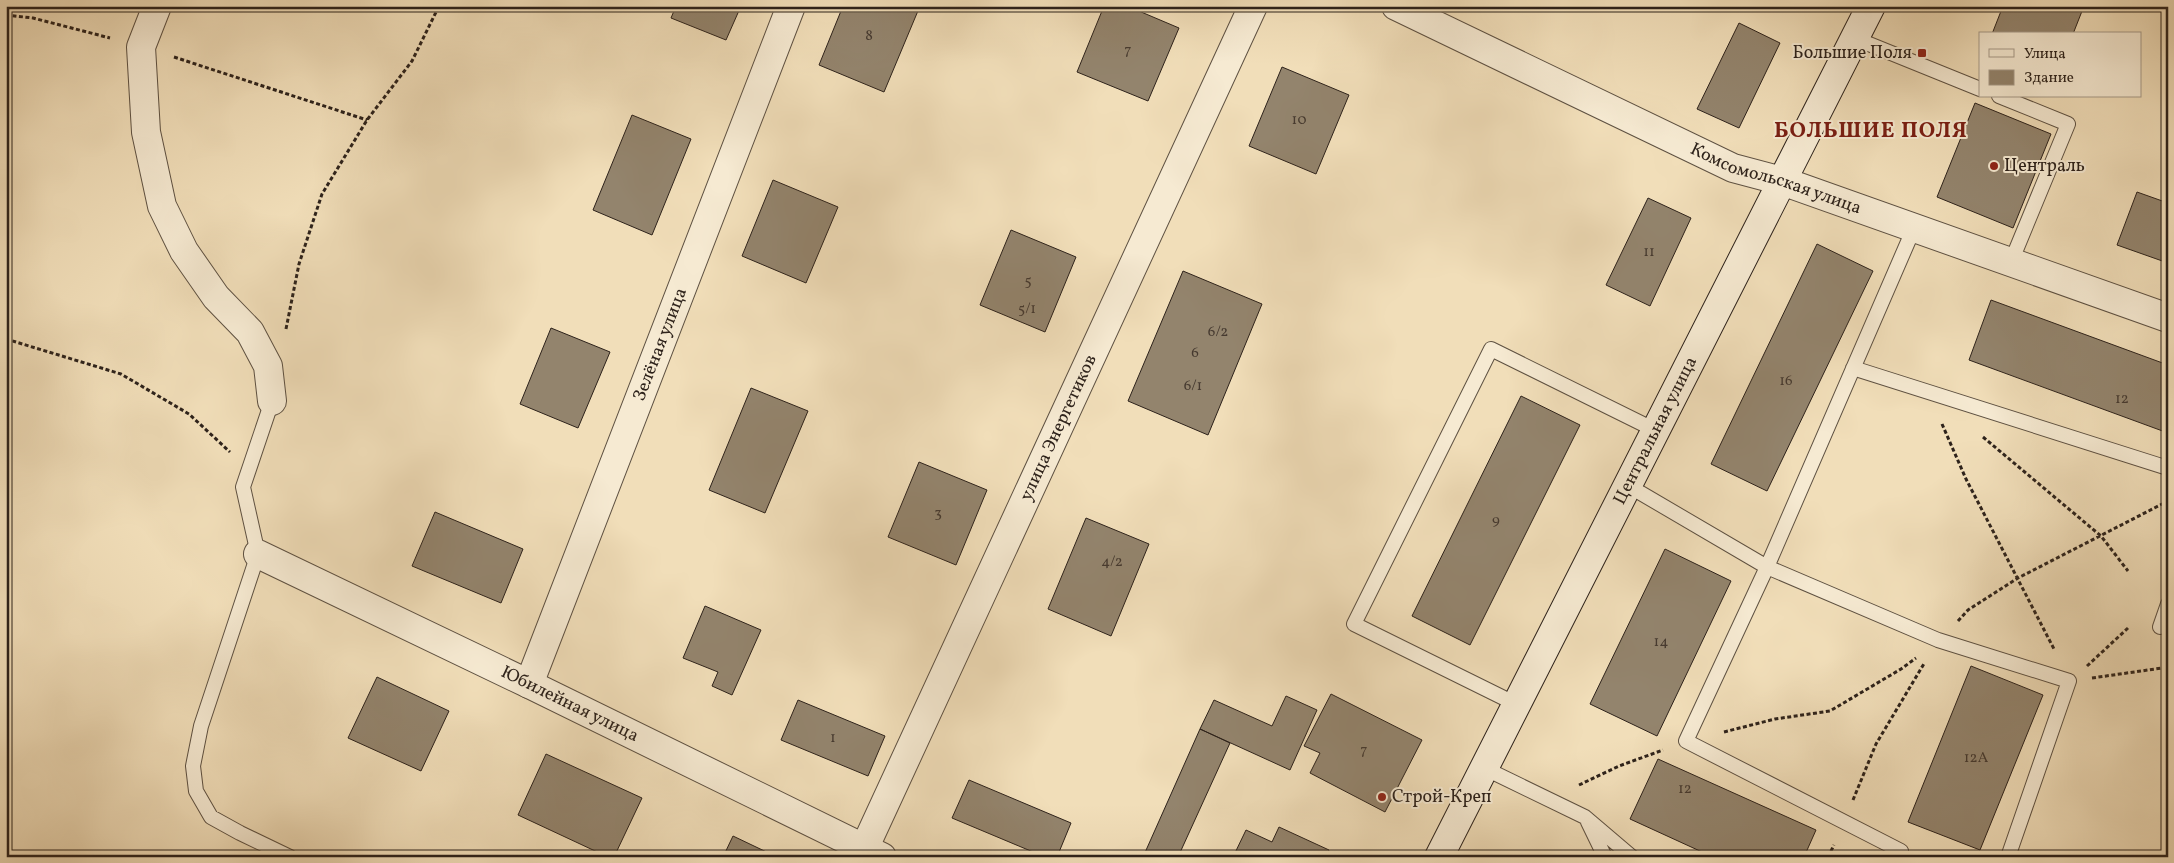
<svg xmlns="http://www.w3.org/2000/svg" width="2174" height="863" font-family="Vollkorn,serif">
<rect width="100%" height="100%" fill="#f1deb9"/>
<filter id="stains"><feTurbulence type="fractalNoise" baseFrequency=".004" numOctaves="4"/><feColorMatrix values="0 0 0 0 .2 0 0 0 0 .09 0 0 0 0 .02 0 0 0 .5 -.17"/></filter>
<radialGradient id="worn" r=".72"><stop offset=".6" stop-color="#630" stop-opacity="0"/><stop offset="1" stop-color="#630" stop-opacity=".3"/></radialGradient>
<path fill="#93846d" stroke="#2d221b" d="M 676,6 L 741,6 L 726,40 L 671,18 Z
M 843,6 L 920,6 L 884,92 L 819,65 Z
M 1104,6 L 1127,6 L 1179,28 L 1148,101 L 1077,72 Z
M 2003,6 L 2084,6 L 2073,34 L 1992,34 Z
M 1739,23 L 1780,43 L 1739,128 L 1697,109 Z
M 1282,67 L 1349,95 L 1316,174 L 1249,146 Z
M 1975,103 L 2051,134 L 2013,228 L 1937,197 Z
M 632,115 L 691,139 L 652,235 L 593,210 Z
M 773,180 L 838,207 L 806,283 L 742,256 Z
M 2137,192 L 2168,203 L 2168,263 L 2117,245 Z
M 1648,198 L 1691,218 L 1650,306 L 1606,285 Z
M 1011,230 L 1076,257 L 1045,332 L 980,305 Z
M 1817,244 L 1873,271 L 1767,491 L 1711,464 Z
M 1183,271 L 1262,304 L 1208,435 L 1128,401 Z
M 1991,300 L 2168,365 L 2168,433 L 1969,360 Z
M 551,328 L 610,352 L 578,428 L 520,404 Z
M 751,388 L 808,411 L 765,513 L 709,490 Z
M 1521,396 L 1580,425 L 1470,645 L 1412,616 Z
M 919,462 L 987,490 L 956,565 L 888,537 Z
M 435,512 L 523,549 L 501,603 L 412,566 Z
M 1086,518 L 1149,544 L 1111,636 L 1048,609 Z
M 1665,549 L 1731,581 L 1657,736 L 1590,704 Z
M 705,606 L 761,630 L 732,695 L 712,686 L 718,672 L 683,658 Z
M 1971,666 L 2043,695 L 1980,850 L 1908,822 Z
M 377,677 L 449,711 L 421,771 L 348,738 Z
M 1331,694 L 1422,740 L 1385,812 L 1310,773 L 1320,753 L 1304,746 Z
M 1286,696 L 1317,710 L 1290,770 L 1200,729 L 1214,700 L 1272,726 Z
M 798,700 L 885,736 L 868,776 L 781,740 Z
M 1200,729 L 1230,743 L 1178,857 L 1143,857 Z
M 546,754 L 642,798 L 614,857 L 608,857 L 518,815 Z
M 1658,759 L 1816,830 L 1804,857 L 1713,857 L 1630,819 Z
M 969,780 L 1071,823 L 1057,857 L 1045,857 L 952,818 Z
M 1279,827 L 1329,850 L 1326,857 L 1233,857 L 1246,830 L 1272,842 Z
M 733,836 L 777,857 L 723,857 Z"/>
<g fill="none" stroke-linecap="round" stroke-linejoin="round">
<defs>
<path id="lane" d="M 1854,38 L 1980,89
M 1999,96 L 2068,124 L 2011,262
M 1914,228 L 1767,567 L 1938,640 L 2069,681 L 2008,857
M 1853,368 L 2168,468
M 272,401 L 243,487 L 258,554 L 201,726 L 193,766 L 196,791 L 211,817 L 240,833 L 290,857
M 1627,485 L 1767,567 L 1686,741 L 1901,851
M 2160,627 L 2168,604
M 1516,704 L 1354,624 L 1491,349 L 1655,430
M 1484,768 L 1585,817 L 1632,857
M 1588,822 L 1605,857"/>
<g id="street">
<path d="M 157,6 L 141,47 L 146,132 L 162,206 L 184,251 L 216,297 L 250,332 L 268,366 L 272,401"/>
<path id="s1" d="M 1396,6 L 1733,168 L 1782,181 L 2168,318"/>
<path id="s2" d="M 258,554 L 529,684 L 882,857"/>
<path id="s3" d="M 529,684 L 791,6"/>
<path id="s4" d="M 864,849 L 1253,6"/>
</g>
<g id="secondary">
<path id="s5" d="M 1439,857 L 1871,6"/>
</g>
</defs>
<use href="#lane" stroke="#5e5142" stroke-width="16"/>
<use href="#street" stroke="#5e5142" stroke-width="30"/>
<use href="#secondary" stroke="#2d221b" stroke-width="30"/>
<path stroke="#2d221b" stroke-width="3" stroke-dasharray="4 2.5" stroke-linecap="butt" d="M 6,15 L 33,18 L 110,38
M 174,57 L 367,120
M 286,329 L 299,264 L 322,194 L 367,120 L 412,61 L 439,6
M 6,339 L 121,374 L 189,414 L 230,452
M 1942,424 L 1966,479 L 2054,649
M 1983,437 L 2101,536 L 2128,571
M 1958,621 L 1968,610 L 2018,578 L 2168,501
M 2087,666 L 2128,628
M 2092,678 L 2162,668 L 2168,670
M 1724,732 L 1775,719 L 1830,711 L 1901,669 L 1916,658
M 1579,785 L 1619,766 L 1663,750
M 1853,800 L 1876,744 L 1925,662
M 1925,854 L 1939,857
M 1828,857 L 1834,845"/>
<use href="#lane" stroke="#f6ead2" stroke-width="14"/>
<use href="#street" stroke="#f6ead2" stroke-width="28"/>
<use href="#secondary" stroke="#f6ead2" stroke-width="28"/>
</g>
<g fill="#8f2418" stroke="#f6ead2" stroke-width="2">
<rect x="1917" y="48" width="10" height="10" rx="2.5"/>
<circle cx="1994" cy="166" r="5"/>
<circle cx="1382" cy="797" r="5"/>
</g>
<g text-anchor="middle" dominant-baseline="central" stroke-width="4" stroke-linejoin="round" paint-order="stroke">
<g font-size="15" fill="#463a30">
<text x="869" y="36">8</text>
<text x="1128" y="50">7</text>
<text x="1299" y="120">10</text>
<text x="1649" y="252">11</text>
<text x="1028" y="281">5</text>
<text x="1027" y="309">5/1</text>
<text x="1218" y="332">6/2</text>
<text x="1195" y="353">6</text>
<text x="1786" y="381">16</text>
<text x="1193" y="386">6/1</text>
<text x="2122" y="399">12</text>
<text x="938" y="513">3</text>
<text x="1496" y="520">9</text>
<text x="1112" y="562">4/2</text>
<text x="1661" y="642">14</text>
<text x="833" y="738">1</text>
<text x="1364" y="750">7</text>
<text x="1976" y="758">12А</text>
<text x="1685" y="789">12</text>
</g>
<g font-size="18" fill="#2d221b" stroke="#f6ead2" text-anchor="start">
<text x="1912" y="53" text-anchor="end">Большие Поля</text>
<text x="2004" y="166">Централь</text>
<text x="1392" y="797">Строй-Креп</text>
</g>
<g font-size="18" fill="#2d221b" stroke="#f6ead2">
<text stroke="none"><textPath href="#s1" startOffset="418">Комсомольская улица</textPath></text>
<text stroke="none"><textPath href="#s3" startOffset="364">Зелёная улица</textPath></text>
<text stroke="none"><textPath href="#s4" startOffset="464">улица Энергетиков</textPath></text>
<text stroke="none"><textPath href="#s5" startOffset="478">Центральная улица</textPath></text>
<text stroke="none"><textPath href="#s2" startOffset="346">Юбилейная улица</textPath></text>
</g>
<g font-size="22" font-weight="bold" letter-spacing="1" fill="#7a1f14" stroke="#f6ead2">
<text x="1871" y="131">БОЛЬШИЕ ПОЛЯ</text>
</g>
</g>
<rect width="2174" height="863" fill="none" stroke="#f1deb9" stroke-width="25"/>
<rect x="8" y="8" width="2159" height="848" fill="none" stroke="#2d221b" stroke-width="2.5"/>
<rect x="12" y="12" width="2149" height="838" fill="none" stroke="#2d221b"/>
<rect x="1979" y="32" width="162" height="65" fill="#f6ead2" stroke="#a69a89"/>
<rect x="1989" y="49" width="25" height="8" fill="#f6ead2" stroke="#a69a89"/>
<text x="2024" y="58" font-size="15" fill="#2d221b">Улица</text>
<rect x="1989" y="70" width="25" height="15" fill="#93846d" stroke="#a69a89"/>
<text x="2024" y="82" font-size="15" fill="#2d221b">Здание</text>
<rect width="100%" height="100%" filter="url(#stains)"/>
<rect width="100%" height="100%" fill="url(#worn)"/>
</svg>
